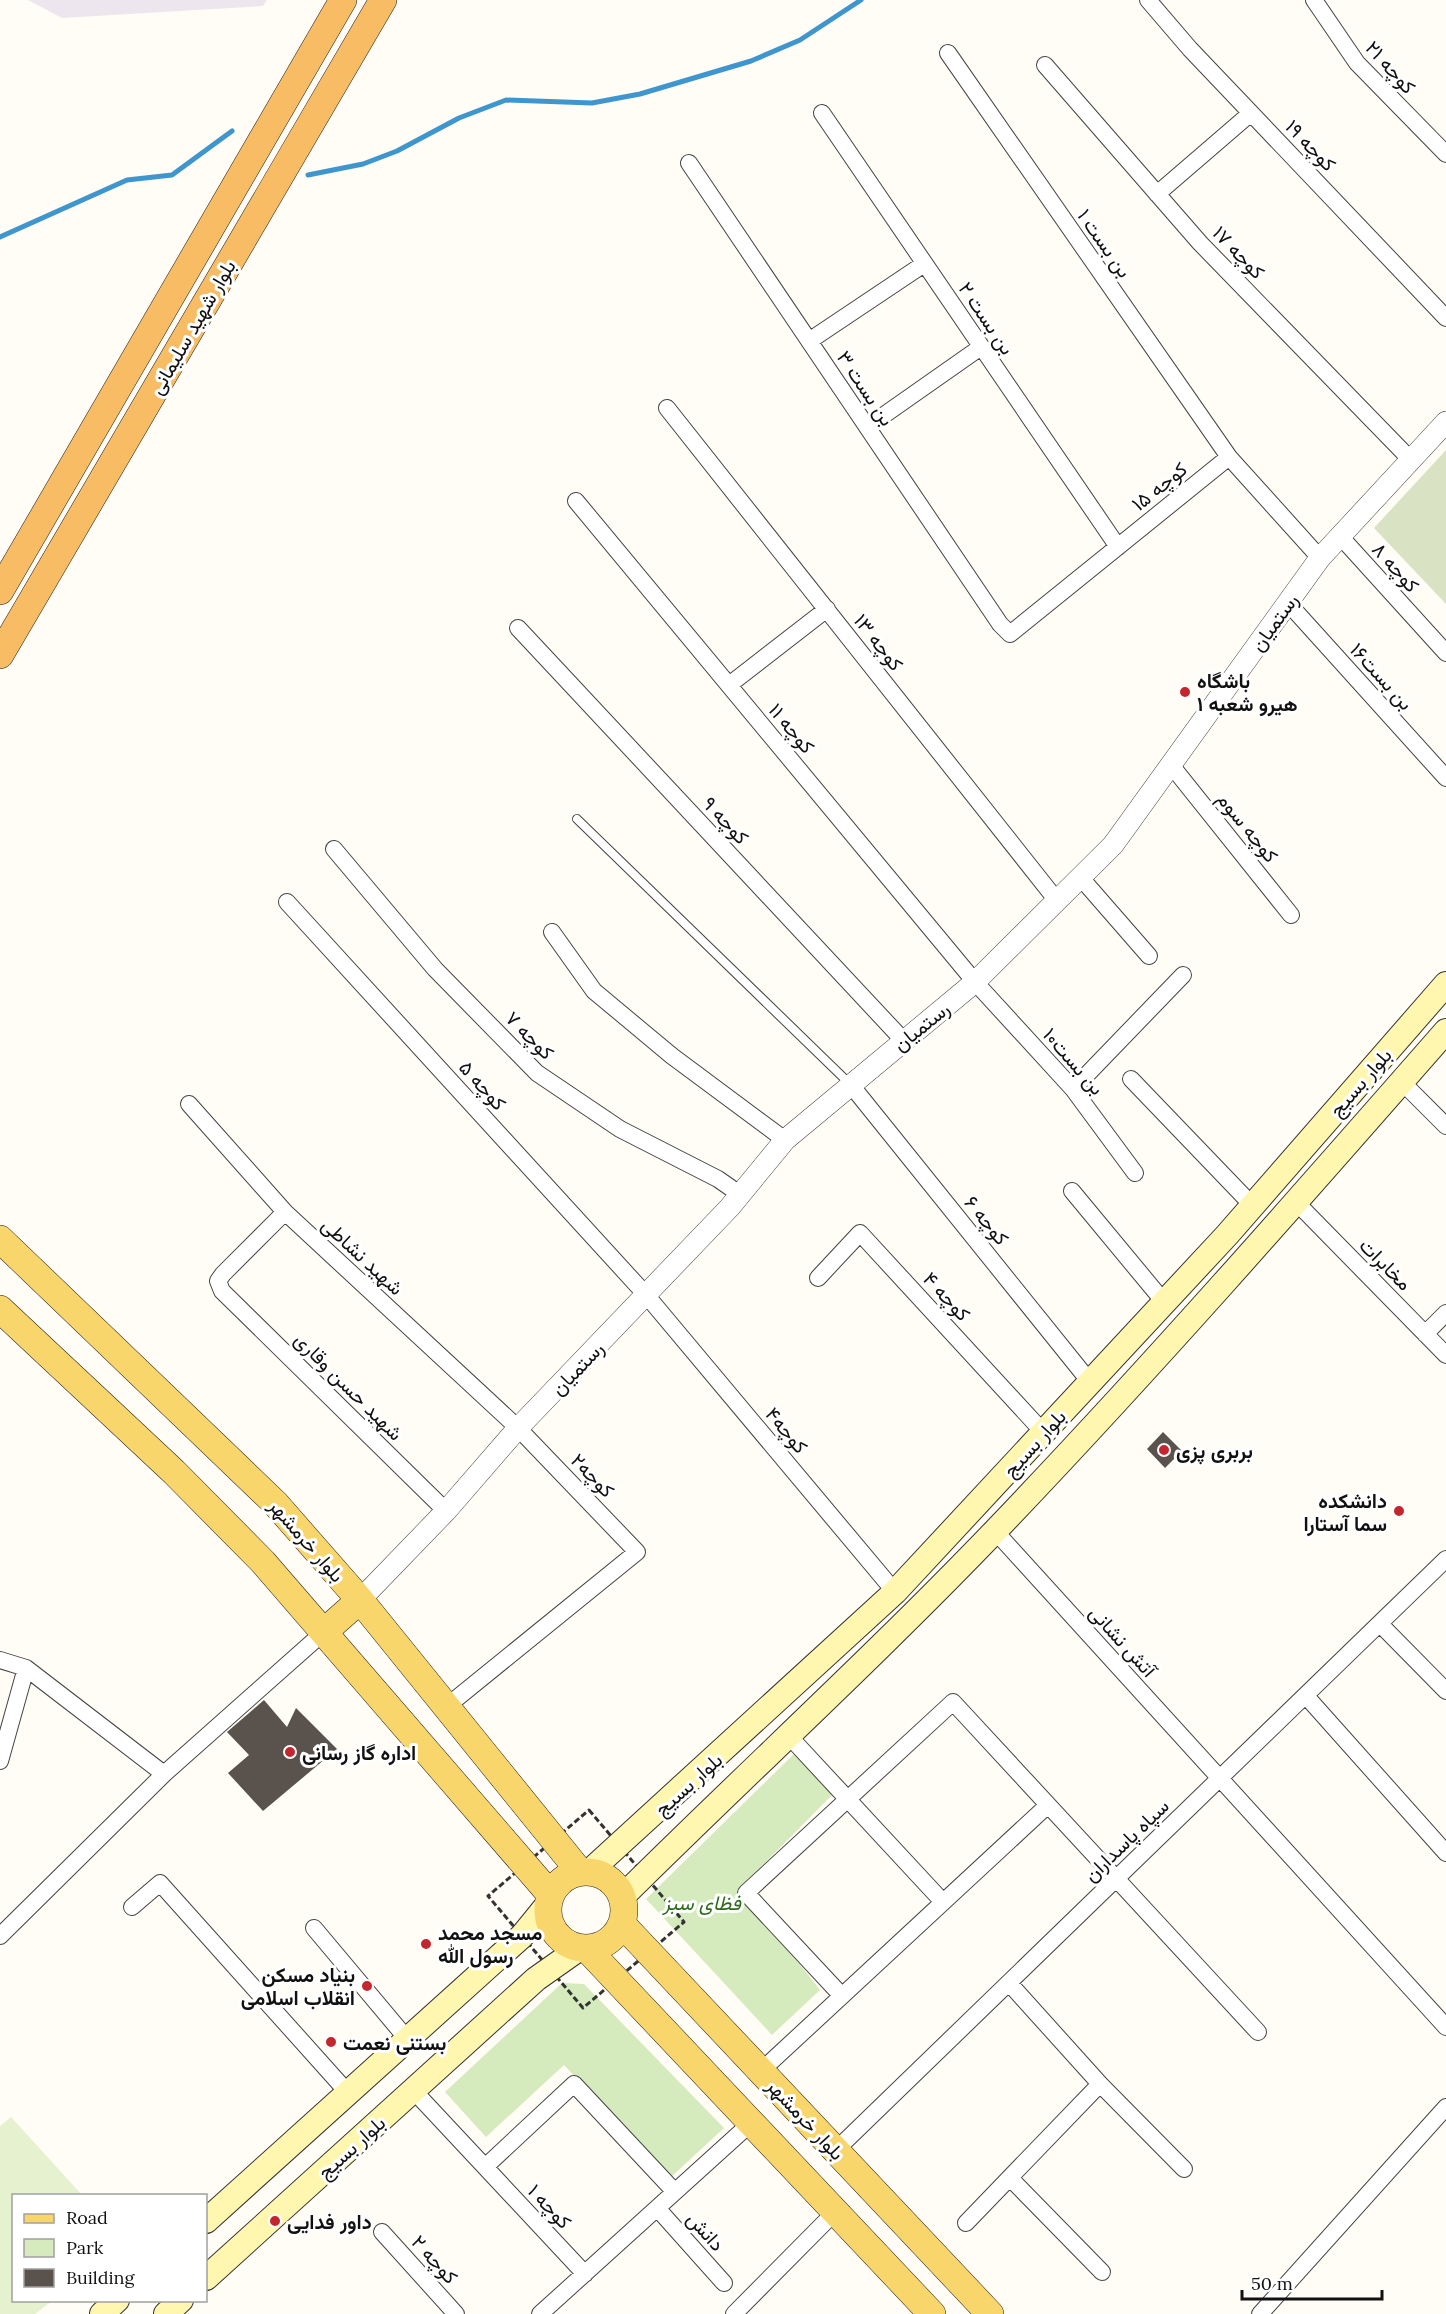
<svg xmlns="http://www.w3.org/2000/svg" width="1446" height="2314" font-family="Lora,Vazirmatn,serif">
<rect width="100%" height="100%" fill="#fffdf5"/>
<path fill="#eee6ef" d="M 28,0 L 267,0 L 263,6 L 62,18 Z"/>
<path fill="#d5ebbd" d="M 796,1752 L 832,1795 L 740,1888 L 820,1990 L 772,2035 L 646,1899 Z
M 562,1983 L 584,1984 L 724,2128 L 670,2178 L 564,2065 L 486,2137 L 445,2092 Z"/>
<path fill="#d9e3c4" d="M 1446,450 L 1446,604 L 1374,528 Z"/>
<path fill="#e6f2cf" d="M 11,2117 L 82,2195 L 14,2196 L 14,2300 L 52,2301 L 35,2314 L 0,2314 L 0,2126 Z"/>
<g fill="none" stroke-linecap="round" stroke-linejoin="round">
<path stroke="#3f96cf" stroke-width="5" d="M 308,175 L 363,164 L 397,151 L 459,118 L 506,100 L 592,103 L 640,94 L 751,61 L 800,40 L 861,0
M 0,237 L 127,180 L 172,175 L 232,131"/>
</g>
<path fill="#5a524d" d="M 1163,1432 L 1182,1451 L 1165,1468 L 1147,1449 Z
M 264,1700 L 287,1727 L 296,1708 L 337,1749 L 263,1811 L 228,1773 L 249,1755 L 227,1732 Z"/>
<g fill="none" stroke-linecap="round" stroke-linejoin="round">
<defs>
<path id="service" d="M 577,819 L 850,1084"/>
<path id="minor" d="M 1148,0 L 1190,49 L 1446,318
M 1314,0 L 1357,63 L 1446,154
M 948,53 L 1229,457 L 1320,558
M 1045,65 L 1200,243 L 1411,460
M 822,113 L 1118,547
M 689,163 L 1000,624 L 1010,634 L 1229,457
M 1157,194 L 1251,113
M 809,341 L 924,264
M 667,408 L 1058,902
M 867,427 L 981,347
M 576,501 L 975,982 L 1073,1089 L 1135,1173
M 1340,536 L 1446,653
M 1288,603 L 1446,778
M 518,628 L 903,1040
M 729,685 L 827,609
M 1171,765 L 1291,915
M 334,849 L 435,969 L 537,1073 L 620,1129 L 718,1179 L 741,1195
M 1081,878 L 1149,956
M 287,902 L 647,1296 L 895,1592
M 552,932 L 594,991 L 672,1056 L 785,1140
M 1131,1079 L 1252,1205
M 1402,1082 L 1446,1126
M 851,1085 L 1090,1382
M 1073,1089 L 1183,975
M 189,1104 L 285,1212 L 518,1428 L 637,1552 L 446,1707
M 1072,1191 L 1164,1302
M 1296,1202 L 1446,1355
M 285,1212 L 223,1274 L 218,1281 L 222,1291 L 446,1511
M 818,1278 L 860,1233 L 1044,1433
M 1425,1334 L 1446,1313
M 995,1531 L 1446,2027
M 1380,1624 L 1446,1691
M 0,1660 L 26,1668 L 164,1774
M 1306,1696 L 1446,1853
M 789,1736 L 943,1902
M 0,1761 L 26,1668
M 132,1907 L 160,1883 L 349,2094
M 314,1928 L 408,2040
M 0,1936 L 164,1774 L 325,1631
M 842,1996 L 746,1893 L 953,1702 L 1258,2032
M 761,2071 L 1048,1805
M 1100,2084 L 1184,2169
M 413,2090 L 485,2167 L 574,2084 L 675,2192
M 836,2150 L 1446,1559
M 485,2167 L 585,2274
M 1010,2178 L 1102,2272
M 657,2208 L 724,2283
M 966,2223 L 1100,2084 L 1009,1983
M 382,2232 L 456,2314
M 540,2314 L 751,2123
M 734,2314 L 835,2212
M 1260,2314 L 1446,2107"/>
<path id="tertiary" d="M 360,1600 L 446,1511 L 518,1428 L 730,1207 L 785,1140 L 975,982 L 1113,845 L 1320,558 L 1446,422"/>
<path id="secondary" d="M 590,1871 L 895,1592 L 1227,1235 L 1446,984
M 622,1897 C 746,1774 874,1657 995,1531 C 1150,1369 1298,1200 1446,1031
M 206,2221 L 522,1936 L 548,1904
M 206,2278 L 536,1979 L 580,1948
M 102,2314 L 117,2300
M 166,2314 L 181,2300"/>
<path id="primary" d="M 0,1239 L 275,1503 L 360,1600 L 580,1872
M 0,1309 L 174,1472 L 263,1562 L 550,1894
M 325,1631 L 360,1600
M548 1910a38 38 0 1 1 76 0a38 38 0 1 1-76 0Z
M 622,1924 L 990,2314
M 586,1948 L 932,2314"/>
<path id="trunk" d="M 0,591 L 343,0
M 0,655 L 383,0"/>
</defs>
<use href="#service" stroke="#444" stroke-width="10"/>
<use href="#minor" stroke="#444" stroke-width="18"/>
<use href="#tertiary" stroke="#444" stroke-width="22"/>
<use href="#secondary" stroke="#333" stroke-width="26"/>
<use href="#primary" stroke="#222" stroke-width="28"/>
<use href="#trunk" stroke="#222" stroke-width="28"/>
<path stroke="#333" stroke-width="3" stroke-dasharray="6 3" stroke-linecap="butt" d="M 589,1810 L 684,1922 L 583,2008 L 488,1896 Z"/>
<use href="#service" stroke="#fff" stroke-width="8"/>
<use href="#minor" stroke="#fff" stroke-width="16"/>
<use href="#tertiary" stroke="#fff" stroke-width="21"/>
<use href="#secondary" stroke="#fff6b0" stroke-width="24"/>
<use href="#primary" stroke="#f9d66b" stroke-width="27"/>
<use href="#trunk" stroke="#f7bc64" stroke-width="27"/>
</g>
<g fill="#c4262e" stroke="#fff" stroke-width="2">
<circle cx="1185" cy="692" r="6"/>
<circle cx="1164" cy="1450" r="6"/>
<circle cx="1399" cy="1511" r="6"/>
<circle cx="290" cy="1752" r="6"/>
<circle cx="426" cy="1944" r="6"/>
<circle cx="367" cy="1986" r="6"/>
<circle cx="331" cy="2042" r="6"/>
<circle cx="275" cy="2221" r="6"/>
</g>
<g text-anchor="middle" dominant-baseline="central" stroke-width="6" stroke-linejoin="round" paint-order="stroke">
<g font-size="20" fill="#111" stroke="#fff">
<text transform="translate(1391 67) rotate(48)">کوچه ۲۱</text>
<text transform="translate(1311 145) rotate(46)">کوچه ۱۹</text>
<text transform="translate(1105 243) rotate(55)">بن بست ۱</text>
<text transform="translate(1239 252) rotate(46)">کوچه ۱۷</text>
<text transform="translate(987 318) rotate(56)">بن بست ۲</text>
<text transform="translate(192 327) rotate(-60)">بلوار شهید سلیمانی</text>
<text transform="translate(866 388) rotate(56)">بن بست ۳</text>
<text transform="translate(1159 486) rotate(-39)">کوچه ۱۵</text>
<text transform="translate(1396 567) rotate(48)">کوچه ۸</text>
<text transform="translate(1274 622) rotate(-54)">رستمیان</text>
<text transform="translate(879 642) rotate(52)">کوچه ۱۳</text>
<text transform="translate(1382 676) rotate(48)">بن بست۱۶</text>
<text transform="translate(792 728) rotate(50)">کوچه ۱۱</text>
<text transform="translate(726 820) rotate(47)">کوچه ۹</text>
<text transform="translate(1248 827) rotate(51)">کوچه سوم</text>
<text transform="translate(921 1026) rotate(-39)">رستمیان</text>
<text transform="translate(530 1035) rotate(45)">کوچه ۷</text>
<text transform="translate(1074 1061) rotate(49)">بن بست۱۰</text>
<text transform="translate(1360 1082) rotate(-49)">بلوار بسیج</text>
<text transform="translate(483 1085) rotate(48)">کوچه ۵</text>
<text transform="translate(987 1220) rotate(51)">کوچه ۶</text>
<text transform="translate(363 1256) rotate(43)">شهید نشاطی</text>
<text transform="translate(1386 1264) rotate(45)">مخابرات</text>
<text transform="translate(947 1296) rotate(47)">کوچه ۴</text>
<text transform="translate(577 1368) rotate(-46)">رستمیان</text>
<text transform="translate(349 1386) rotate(45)">شهید حسن وقاری</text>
<text transform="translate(787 1430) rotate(50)">کوچه۴</text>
<text transform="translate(1034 1443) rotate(-48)">بلوار بسیج</text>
<text transform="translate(593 1475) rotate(46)">کوچه۲</text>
<text transform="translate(307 1540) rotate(49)">بلوار خرمشهر</text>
<text transform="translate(1123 1641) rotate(48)">آتش نشانی</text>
<text transform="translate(688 1784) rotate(-42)">بلوار بسیج</text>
<text transform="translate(1126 1840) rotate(-44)">سپاه پاسداران</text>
<text transform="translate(806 2119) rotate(47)">بلوار خرمشهر</text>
<text transform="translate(351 2147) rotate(-42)">بلوار بسیج</text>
<text transform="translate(550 2206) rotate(47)">کوچه ۱</text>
<text transform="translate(706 2231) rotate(48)">دانش</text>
<text transform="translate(435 2259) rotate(48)">کوچه ۲</text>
</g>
<g font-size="20" font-weight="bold" fill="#111" stroke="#fff" text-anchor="start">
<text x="1197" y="680">باشگاه<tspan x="1197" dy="23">هیرو شعبه ۱</tspan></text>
<text x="1176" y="1450">بربری پزی</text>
<text x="1387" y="1500" text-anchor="end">دانشکده<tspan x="1387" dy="23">سما آستارا</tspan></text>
<text x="302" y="1752">اداره گاز رسانی</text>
<text x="438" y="1932">مسجد محمد<tspan x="438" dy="23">رسول الله</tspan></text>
<text x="355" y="1974" text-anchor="end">بنیاد مسکن<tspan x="355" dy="23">انقلاب اسلامی</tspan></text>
<text x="343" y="2042">بستنی نعمت</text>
<text x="287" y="2221">داور فدایی</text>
</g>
<g font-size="20" font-style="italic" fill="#2f6b1f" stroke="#fff">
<text x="702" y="1902">فظای سبز</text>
</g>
</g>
<rect x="12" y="2194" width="195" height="108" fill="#ffffff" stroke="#a0a0a0" stroke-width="1.5"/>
<rect x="24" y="2214" width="30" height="9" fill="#f9d66b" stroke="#a0a0a0" stroke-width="1.5"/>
<text x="66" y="2224" font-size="18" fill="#111111">Road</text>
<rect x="24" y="2239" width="30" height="18" fill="#d5ebbd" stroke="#a0a0a0" stroke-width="1.5"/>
<text x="66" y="2254" font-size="18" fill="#111111">Park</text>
<rect x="24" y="2269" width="30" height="18" fill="#5a524d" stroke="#a0a0a0" stroke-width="1.5"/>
<text x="66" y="2284" font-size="18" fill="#111111">Building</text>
<path d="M1242 2290v9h140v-9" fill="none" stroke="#111111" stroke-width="3"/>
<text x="1251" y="2290" font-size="18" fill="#111111" stroke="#ffffff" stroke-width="4.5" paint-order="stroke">50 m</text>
</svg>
